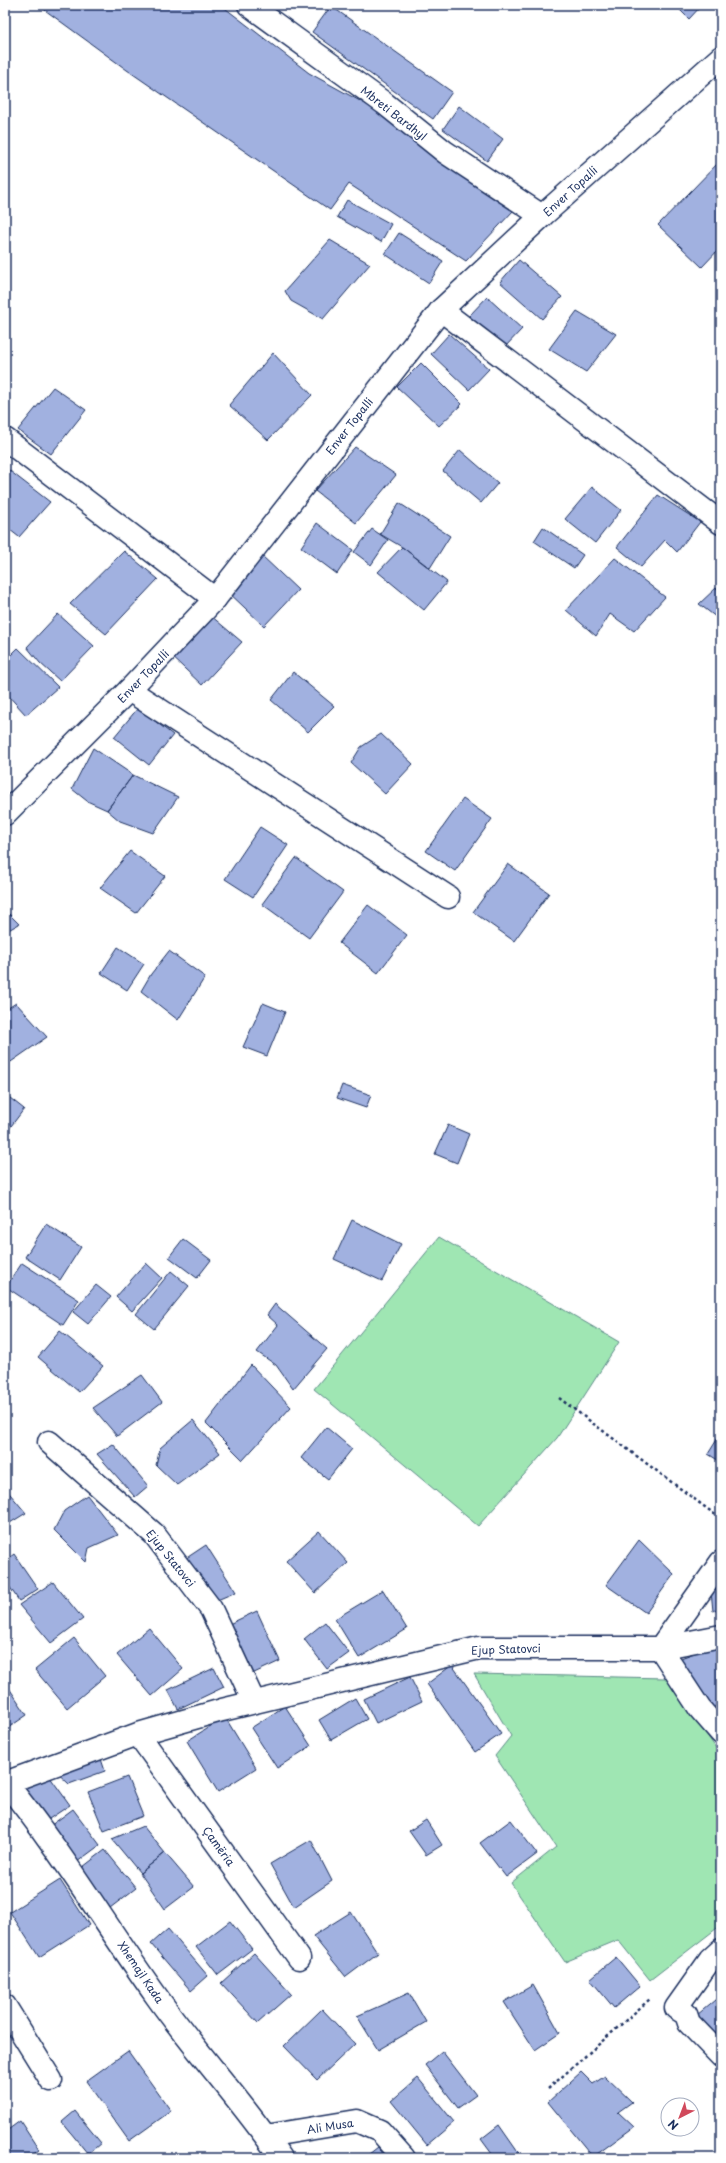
<svg xmlns="http://www.w3.org/2000/svg" width="726" height="2163" font-family="'Playpen Sans',sans-serif">
<rect width="100%" height="100%" fill="#fff"/>
<filter id="ink" filterUnits="userSpaceOnUse"><feTurbulence type="fractalNoise" baseFrequency=".025" numOctaves="2"/><feDisplacementMap in="SourceGraphic" scale="8" xChannelSelector="R" yChannelSelector="G"/><feConvolveMatrix kernelMatrix="1 2 1 2 8 2 1 2 1" color-interpolation-filters="sRGB"/></filter>
<g filter="url(#ink)">
<path fill="#9fe6b3" stroke="#5d8a88" d="M 439,1237 L 619,1342 L 557,1438 L 478,1526 L 314,1389 Z
M 474,1674 L 666,1678 L 721,1755 L 721,1925 L 650,1980 L 618,1940 L 565,1962 L 511,1883 L 556,1847 L 495,1756 L 511,1736 Z"/>
<path fill="#a1b1e0" stroke="#1b2f5e" d="M 38,5 L 221,5 L 309,73 L 391,118 L 514,210 L 466,261 L 349,184 L 330,210 L 127,70 Z
M 675,5 L 702,5 L 689,19 Z
M 331,6 L 452,92 L 433,119 L 312,32 Z
M 459,106 L 503,139 L 487,161 L 443,129 Z
M 720,161 L 721,247 L 702,267 L 658,225 Z
M 347,200 L 391,224 L 381,242 L 337,217 Z
M 399,233 L 443,261 L 429,283 L 385,254 Z
M 330,240 L 370,264 L 323,319 L 291,301 L 285,291 Z
M 519,260 L 562,297 L 542,319 L 500,282 Z
M 487,297 L 522,329 L 504,348 L 469,316 Z
M 577,311 L 616,334 L 586,372 L 549,349 Z
M 449,334 L 489,369 L 469,390 L 431,354 Z
M 273,353 L 312,395 L 268,440 L 229,405 Z
M 421,363 L 462,404 L 439,426 L 397,387 Z
M 53,387 L 86,410 L 51,454 L 18,430 Z
M 355,447 L 396,475 L 356,523 L 315,491 Z
M 460,450 L 498,483 L 481,503 L 443,471 Z
M 6,468 L 50,502 L 19,537 L 5,526 Z
M 592,487 L 621,510 L 595,543 L 565,519 Z
M 658,495 L 700,522 L 677,552 L 665,540 L 641,567 L 617,547 Z
M 399,503 L 450,536 L 430,568 L 402,547 L 380,534 Z
M 317,523 L 353,550 L 337,574 L 301,547 Z
M 543,527 L 583,555 L 574,568 L 534,541 Z
M 372,529 L 388,540 L 371,565 L 354,552 Z
M 402,547 L 447,582 L 424,610 L 378,572 Z
M 124,551 L 158,579 L 106,634 L 70,604 Z
M 261,555 L 298,590 L 264,626 L 226,590 Z
M 615,558 L 665,597 L 634,631 L 610,614 L 596,636 L 566,610 Z
M 716,588 L 721,592 L 721,621 L 699,604 Z
M 204,610 L 242,642 L 202,685 L 167,652 Z
M 58,614 L 94,646 L 60,681 L 40,663 L 27,647 Z
M 18,648 L 58,687 L 26,715 L 5,692 L 5,661 Z
M 293,672 L 334,706 L 308,732 L 271,700 Z
M 138,708 L 173,735 L 149,765 L 114,737 Z
M 381,734 L 413,764 L 385,794 L 351,763 L 361,747 Z
M 93,748 L 133,775 L 107,810 L 87,801 L 72,789 Z
M 133,775 L 178,797 L 153,833 L 120,821 L 107,810 Z
M 463,799 L 492,819 L 455,871 L 426,851 Z
M 260,827 L 288,845 L 253,897 L 225,879 Z
M 130,851 L 165,876 L 136,913 L 100,888 Z
M 296,858 L 343,892 L 309,938 L 262,904 Z
M 508,864 L 549,893 L 514,941 L 473,912 Z
M 368,905 L 407,935 L 378,973 L 339,943 Z
M 5,910 L 19,924 L 5,932 Z
M 118,947 L 144,964 L 127,990 L 101,973 Z
M 169,951 L 205,977 L 178,1020 L 141,991 L 151,974 Z
M 16,1003 L 47,1037 L 5,1066 L 5,1010 Z
M 263,1003 L 285,1012 L 267,1056 L 243,1047 Z
M 342,1085 L 371,1095 L 366,1108 L 337,1098 Z
M 5,1094 L 24,1109 L 5,1134 Z
M 448,1125 L 469,1134 L 457,1163 L 435,1154 Z
M 352,1220 L 401,1244 L 382,1281 L 334,1259 Z
M 46,1224 L 81,1247 L 60,1280 L 25,1257 Z
M 183,1239 L 211,1260 L 197,1278 L 169,1257 Z
M 22,1263 L 79,1300 L 63,1325 L 6,1287 Z
M 146,1263 L 162,1278 L 132,1311 L 116,1297 Z
M 171,1271 L 189,1286 L 154,1329 L 136,1314 Z
M 96,1285 L 111,1297 L 88,1324 L 73,1312 Z
M 275,1304 L 327,1349 L 293,1389 L 276,1365 L 257,1352 L 278,1325 L 267,1315 Z
M 60,1331 L 103,1366 L 79,1392 L 38,1357 Z
M 251,1365 L 291,1407 L 243,1460 L 206,1423 Z
M 142,1375 L 162,1402 L 117,1436 L 93,1408 Z
M 193,1420 L 220,1453 L 177,1485 L 156,1465 L 160,1448 Z
M 326,1427 L 352,1449 L 328,1479 L 301,1458 Z
M 721,1433 L 721,1462 L 708,1454 Z
M 113,1444 L 148,1486 L 135,1497 L 97,1454 Z
M 5,1488 L 26,1513 L 5,1526 Z
M 87,1495 L 118,1535 L 89,1548 L 86,1562 L 54,1530 L 64,1511 Z
M 319,1531 L 348,1563 L 315,1593 L 286,1561 Z
M 639,1540 L 674,1574 L 646,1613 L 606,1585 Z
M 206,1545 L 236,1592 L 215,1601 L 185,1559 Z
M 14,1554 L 38,1589 L 19,1601 L 5,1580 L 5,1561 Z
M 721,1578 L 721,1607 L 713,1611 L 711,1591 Z
M 53,1582 L 83,1619 L 51,1643 L 19,1605 Z
M 383,1590 L 407,1629 L 359,1658 L 335,1619 Z
M 257,1611 L 280,1661 L 252,1674 L 229,1624 Z
M 325,1622 L 349,1653 L 327,1669 L 304,1639 Z
M 149,1628 L 183,1669 L 152,1696 L 117,1655 Z
M 74,1638 L 105,1676 L 67,1708 L 35,1670 Z
M 719,1644 L 721,1646 L 721,1701 L 712,1709 L 678,1659 Z
M 452,1665 L 501,1734 L 475,1752 L 427,1684 Z
M 214,1668 L 224,1687 L 178,1709 L 168,1690 Z
M 410,1677 L 422,1701 L 376,1723 L 364,1699 Z
M 5,1682 L 27,1715 L 5,1730 Z
M 355,1698 L 367,1719 L 331,1740 L 319,1720 Z
M 285,1706 L 311,1746 L 277,1768 L 251,1728 Z
M 225,1717 L 256,1768 L 218,1792 L 187,1741 Z
M 98,1750 L 105,1771 L 69,1784 L 52,1768 Z
M 47,1773 L 70,1805 L 46,1821 L 21,1784 Z
M 127,1777 L 143,1816 L 104,1831 L 88,1792 Z
M 73,1809 L 100,1845 L 77,1862 L 50,1826 Z
M 426,1820 L 442,1845 L 426,1855 L 409,1831 Z
M 511,1820 L 537,1854 L 506,1877 L 480,1843 Z
M 143,1826 L 165,1853 L 140,1873 L 112,1839 Z
M 311,1840 L 332,1881 L 294,1907 L 270,1864 Z
M 105,1850 L 136,1888 L 110,1908 L 79,1870 Z
M 165,1853 L 194,1887 L 165,1909 L 140,1873 Z
M 60,1880 L 89,1925 L 39,1957 L 10,1912 Z
M 351,1912 L 378,1953 L 346,1977 L 313,1936 Z
M 230,1921 L 252,1949 L 218,1975 L 196,1947 Z
M 168,1929 L 208,1976 L 191,1991 L 151,1944 Z
M 254,1953 L 291,1994 L 258,2023 L 221,1983 Z
M 616,1957 L 640,1986 L 614,2008 L 590,1979 Z
M 533,1985 L 560,2033 L 535,2050 L 504,2002 Z
M 409,1993 L 426,2022 L 378,2050 L 357,2016 Z
M 721,1995 L 721,2040 L 697,2015 Z
M 322,2009 L 355,2044 L 317,2080 L 284,2046 Z
M 128,2051 L 171,2111 L 129,2141 L 86,2081 Z
M 442,2051 L 476,2095 L 458,2108 L 425,2065 Z
M 581,2072 L 593,2084 L 605,2076 L 632,2102 L 618,2112 L 634,2127 L 593,2157 L 548,2102 Z
M 418,2078 L 454,2122 L 427,2145 L 391,2101 Z
M 75,2111 L 101,2143 L 88,2154 L 62,2122 Z
M 20,2121 L 39,2150 L 28,2158 L 5,2158 L 5,2132 Z
M 499,2125 L 522,2158 L 495,2158 L 481,2139 Z
M 378,2147 L 386,2158 L 364,2158 Z"/>
<g fill="none" stroke-linecap="round" stroke-linejoin="round">
<defs>
<path id="minor" d="M 249,5 L 384,103 L 445,152 L 542,216
M 441,310 L 721,523
M 5,439 L 215,599
M 129,690 L 448,897
M 49,1442 L 154,1534 L 211,1609 L 254,1702
M 660,1648 L 721,1562
M 660,1648 L 700,1709 L 721,1733
M 138,1734 L 299,1958
M 5,1782 C 61,1850 106,1926 157,1997 C 196,2052 243,2102 281,2158
M 5,1783 L 138,1734 L 222,1710 L 479,1648 L 660,1648 L 721,1636
M 721,1950 L 710,1960 L 676,2008 L 686,2014 L 689,2023 L 721,2056
M 5,2006 L 51,2080
M 266,2136 L 357,2121 L 380,2131 L 404,2158"/>
<path id="secondary" d="M 5,814 L 129,690 L 215,599 L 441,310 L 542,216 L 721,57"/>
</defs>
<use href="#minor" stroke="#1b2f5e" stroke-width="25"/>
<use href="#secondary" stroke="#1b2f5e" stroke-width="25"/>
<path stroke="#1b2f5e" stroke-width="2.5" stroke-dasharray="3 3" stroke-linecap="butt" d="M 559,1398 L 721,1519
M 548,2089 L 650,1999"/>
<use href="#minor" stroke="#fff" stroke-width="22"/>
<use href="#secondary" stroke="#fff" stroke-width="22"/>
</g>
</g>
<g text-anchor="middle" dominant-baseline="central" stroke-width="3" stroke-linejoin="round" paint-order="stroke">
<g font-size="11" fill="#1b2f5e" stroke="#fff">
<text transform="translate(394 113) rotate(38)">Mbreti Bardhyl</text>
<text transform="translate(570 191) rotate(-42)">Enver Topalli</text>
<text transform="translate(349 426) rotate(-52)">Enver Topalli</text>
<text transform="translate(143 676) rotate(-46)">Enver Topalli</text>
<text transform="translate(171 1558) rotate(51)">Ejup Statovci</text>
<text transform="translate(506 1649) rotate(-2)">Ejup Statovci</text>
<text transform="translate(219 1846) rotate(54)">Çamëria</text>
<text transform="translate(141 1972) rotate(56)">Xhemajl Kada</text>
<text transform="translate(330 2126) rotate(-9)">Ali Musa</text>
</g>
</g>
<rect width="726" height="2163" fill="none" stroke="#fff" stroke-width="20"/>
<rect x="10" y="10" width="706" height="2143" fill="none" stroke="#1b2f5e" stroke-width="1.5" filter="url(#ink)"/>
<g transform="translate(680 2117) rotate(222)"><circle r="19" fill="#ffffff" stroke="#a4acbf"/>
<path d="M0-3L7 15L0 10L-7 15Z" fill="#d1495b"/>
<text y="-6" font-size="11" font-weight="bold" text-anchor="middle" fill="#1b2f5e">N</text>
</g>
</svg>
